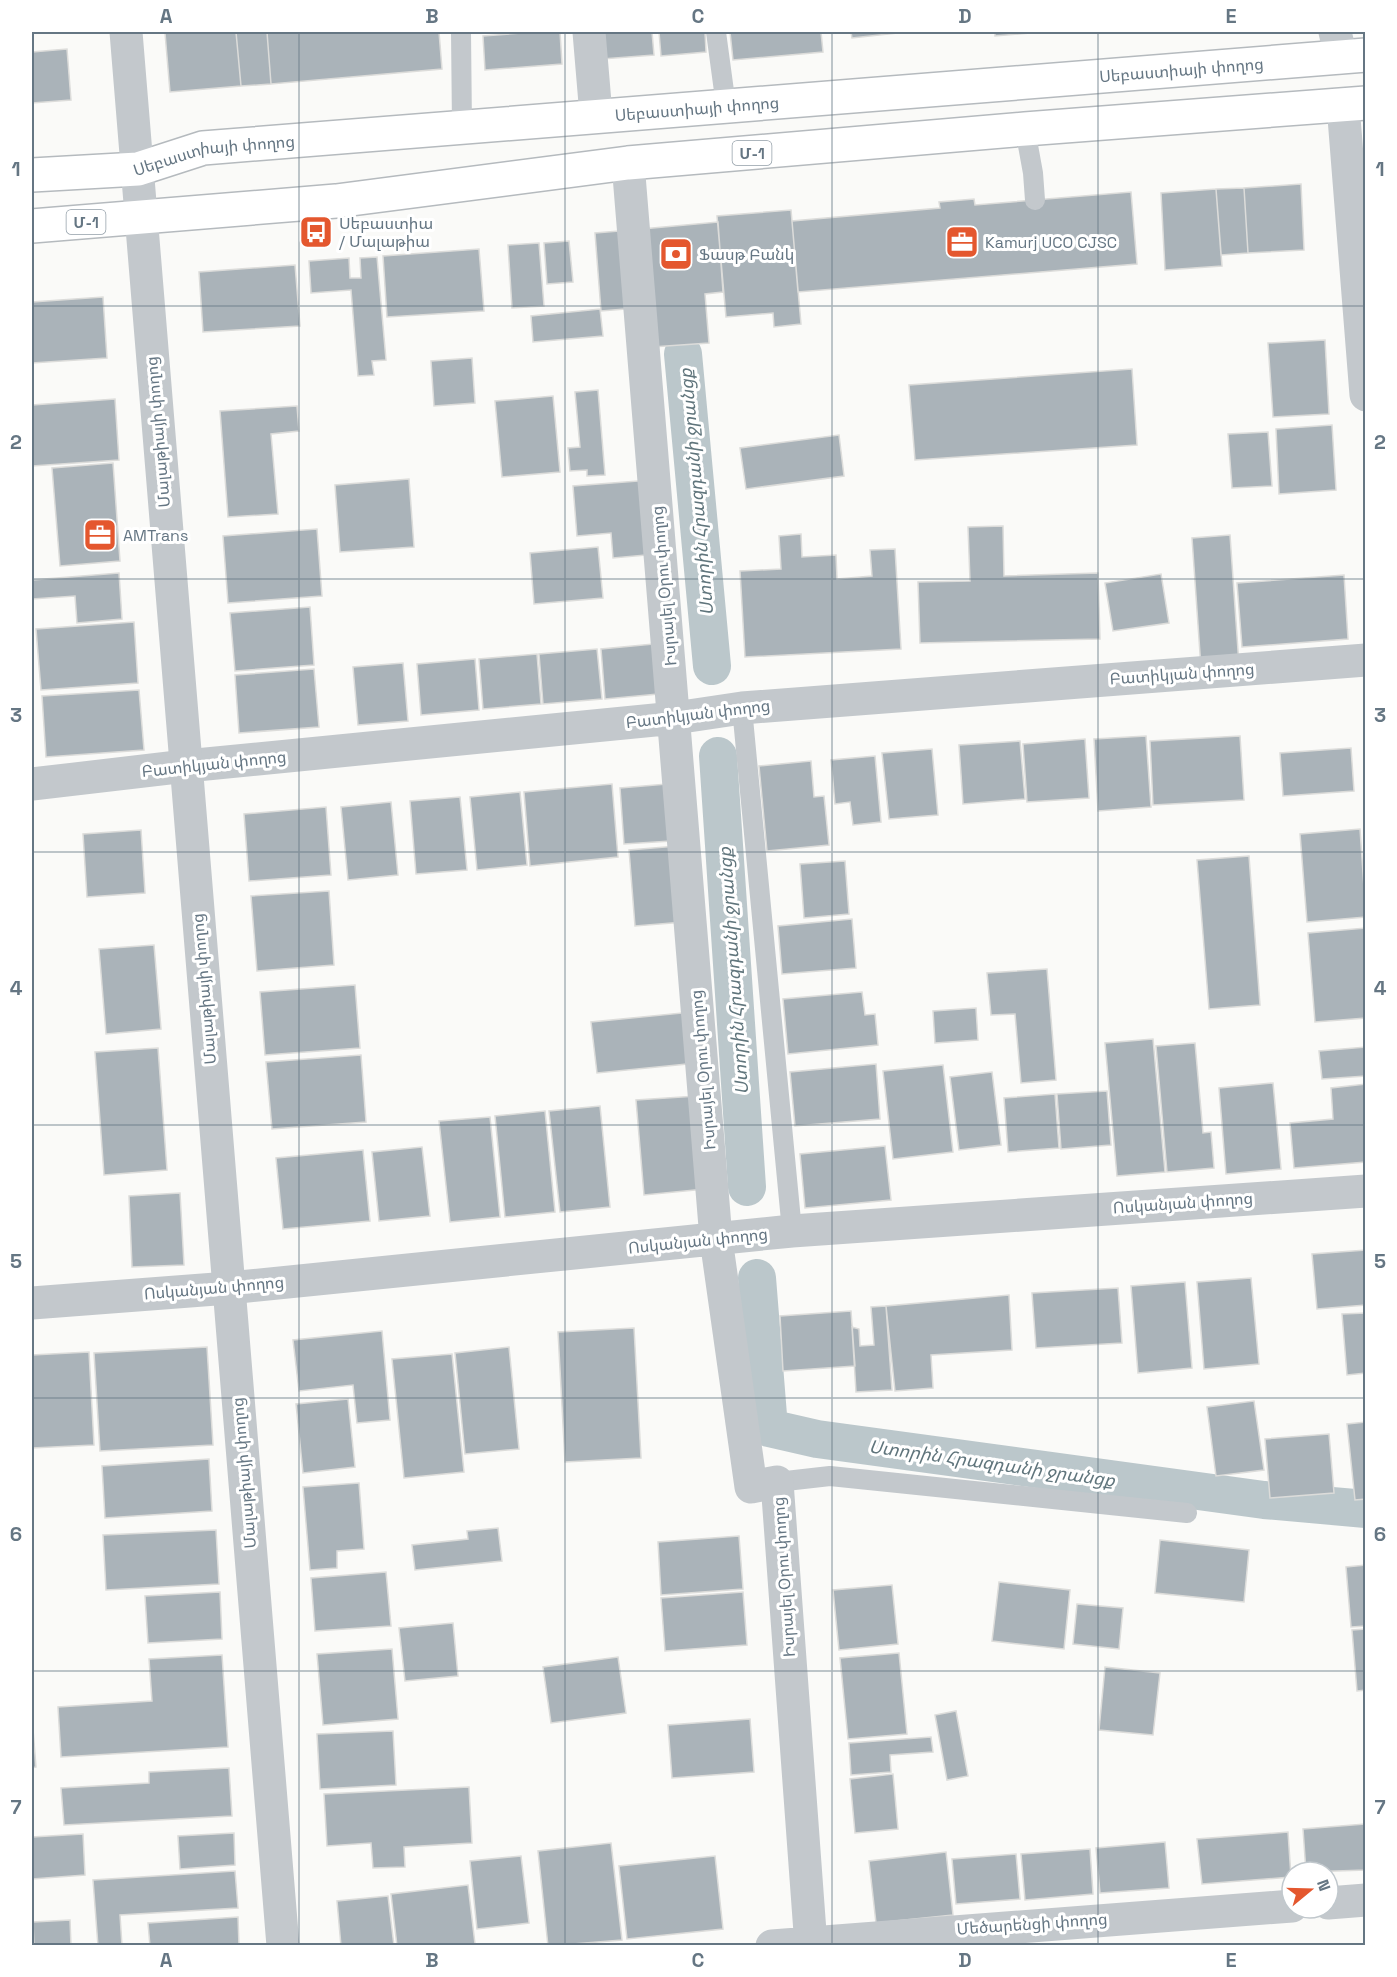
<svg xmlns="http://www.w3.org/2000/svg" width="1397" height="1977" font-family="'Space Grotesk','Noto Sans Armenian',sans-serif">
<rect width="100%" height="100%" fill="#fafaf8"/>
<g fill="none" stroke-linecap="round" stroke-linejoin="round">
<path stroke="#bbc7cb" stroke-width="38" d="M 683,354 L 712,666
M 718,756 L 747,1187
M 757,1278 L 769,1428 L 817,1439 L 1264,1500 L 1366,1509"/>
</g>
<path fill="#aab3b9" stroke="#dcdcda" stroke-width="1.5" d="M 236,32 L 241,86 L 170,92 L 165,33 Z
M 236,32 L 267,32 L 271,84 L 241,86 Z
M 267,32 L 439,32 L 442,69 L 271,84 Z
M 535,32 L 560,32 L 562,64 L 485,70 L 483,36 Z
M 599,32 L 652,32 L 654,55 L 602,59 Z
M 659,32 L 705,32 L 706,52 L 661,56 Z
M 730,32 L 821,32 L 823,52 L 733,60 Z
M 851,32 L 907,32 L 852,38 Z
M 995,32 L 1042,32 L 995,36 Z
M 67,49 L 71,100 L 32,103 L 32,52 Z
M 1301,184 L 1304,250 L 1248,253 L 1244,188 Z
M 1244,188 L 1248,253 L 1221,255 L 1216,189 Z
M 1216,189 L 1222,266 L 1165,270 L 1161,193 Z
M 1131,192 L 1137,264 L 798,292 L 792,221 L 940,208 L 939,202 L 974,199 L 975,205 Z
M 791,210 L 801,324 L 774,327 L 773,313 L 726,317 L 717,216 Z
M 718,222 L 723,292 L 705,294 L 709,343 L 652,347 L 642,229 Z
M 619,231 L 625,309 L 601,311 L 595,233 Z
M 569,241 L 573,282 L 547,284 L 544,243 Z
M 539,243 L 544,306 L 512,308 L 508,245 Z
M 479,249 L 484,311 L 387,317 L 383,256 Z
M 377,257 L 386,360 L 372,361 L 374,375 L 358,376 L 351,290 L 311,293 L 309,261 L 349,258 L 350,278 L 361,278 L 360,258 Z
M 295,265 L 300,326 L 203,332 L 199,272 Z
M 103,297 L 107,358 L 32,363 L 32,302 Z
M 600,309 L 603,336 L 533,342 L 531,316 Z
M 1325,340 L 1329,414 L 1273,417 L 1268,343 Z
M 472,358 L 475,403 L 434,406 L 431,361 Z
M 1132,369 L 1137,445 L 915,460 L 909,385 Z
M 598,390 L 605,475 L 587,476 L 587,470 L 570,471 L 568,448 L 580,447 L 575,392 Z
M 553,396 L 560,472 L 502,477 L 495,401 Z
M 115,399 L 119,460 L 32,466 L 32,405 Z
M 297,406 L 299,431 L 271,434 L 278,514 L 228,517 L 220,411 Z
M 1332,425 L 1336,490 L 1279,494 L 1276,429 Z
M 1268,432 L 1272,486 L 1232,488 L 1228,434 Z
M 839,435 L 844,476 L 746,489 L 740,448 Z
M 113,463 L 120,561 L 60,566 L 52,468 Z
M 409,479 L 414,547 L 340,552 L 335,485 Z
M 651,480 L 657,554 L 613,558 L 611,533 L 577,536 L 573,486 Z
M 1003,526 L 1004,576 L 1098,573 L 1100,639 L 920,643 L 918,582 L 970,581 L 968,527 Z
M 317,529 L 322,596 L 228,603 L 223,536 Z
M 801,534 L 802,557 L 836,555 L 837,579 L 872,576 L 870,550 L 895,549 L 901,649 L 745,657 L 740,571 L 781,569 L 779,536 Z
M 1230,535 L 1239,665 L 1201,668 L 1192,538 Z
M 598,547 L 603,598 L 534,604 L 530,553 Z
M 119,573 L 122,619 L 77,623 L 75,596 L 32,599 L 32,580 Z
M 1161,574 L 1169,623 L 1113,631 L 1105,583 Z
M 1344,575 L 1348,639 L 1242,647 L 1237,583 Z
M 310,607 L 314,665 L 235,671 L 230,613 Z
M 134,622 L 138,683 L 41,690 L 36,629 Z
M 664,643 L 669,693 L 605,699 L 601,649 Z
M 597,649 L 602,699 L 543,704 L 539,654 Z
M 537,654 L 541,704 L 483,709 L 479,659 Z
M 475,659 L 479,710 L 421,715 L 417,664 Z
M 403,663 L 408,721 L 358,725 L 353,667 Z
M 314,669 L 319,727 L 239,733 L 235,675 Z
M 139,690 L 144,750 L 46,757 L 42,696 Z
M 1146,736 L 1151,807 L 1098,811 L 1094,739 Z
M 1240,736 L 1244,800 L 1153,805 L 1150,741 Z
M 1085,739 L 1089,798 L 1027,802 L 1023,744 Z
M 1020,741 L 1025,799 L 963,804 L 959,745 Z
M 1351,748 L 1354,791 L 1283,796 L 1280,753 Z
M 932,749 L 938,815 L 889,819 L 882,753 Z
M 875,756 L 881,822 L 853,825 L 850,802 L 835,804 L 831,760 Z
M 811,761 L 814,797 L 824,796 L 829,845 L 767,851 L 759,766 Z
M 612,784 L 618,857 L 530,866 L 524,792 Z
M 667,784 L 671,841 L 624,844 L 620,788 Z
M 520,792 L 527,865 L 477,870 L 470,797 Z
M 460,797 L 467,870 L 416,874 L 410,801 Z
M 391,802 L 398,875 L 348,880 L 341,807 Z
M 326,807 L 331,875 L 249,881 L 244,814 Z
M 1360,829 L 1366,917 L 1307,922 L 1300,834 Z
M 141,830 L 145,893 L 87,897 L 83,834 Z
M 677,846 L 684,922 L 635,926 L 629,850 Z
M 1249,856 L 1260,1005 L 1209,1009 L 1197,860 Z
M 845,861 L 849,914 L 804,918 L 800,864 Z
M 329,891 L 334,965 L 257,971 L 251,896 Z
M 852,919 L 856,968 L 782,974 L 778,926 Z
M 1366,928 L 1366,1018 L 1315,1022 L 1308,933 Z
M 154,945 L 161,1029 L 106,1034 L 99,949 Z
M 1047,969 L 1056,1080 L 1021,1083 L 1015,1014 L 991,1015 L 987,973 Z
M 355,985 L 360,1048 L 265,1055 L 260,992 Z
M 862,992 L 865,1015 L 875,1014 L 878,1045 L 788,1054 L 783,999 Z
M 976,1008 L 978,1040 L 935,1043 L 933,1011 Z
M 692,1012 L 697,1063 L 597,1073 L 591,1022 Z
M 1153,1039 L 1165,1172 L 1117,1176 L 1105,1043 Z
M 1195,1043 L 1203,1133 L 1211,1132 L 1214,1168 L 1167,1172 L 1156,1046 Z
M 1366,1047 L 1366,1076 L 1322,1079 L 1319,1051 Z
M 158,1048 L 167,1170 L 104,1175 L 95,1052 Z
M 361,1055 L 366,1122 L 272,1129 L 266,1062 Z
M 876,1064 L 880,1119 L 795,1126 L 790,1072 Z
M 943,1065 L 953,1152 L 893,1159 L 883,1071 Z
M 992,1072 L 1001,1145 L 959,1150 L 950,1077 Z
M 1273,1083 L 1281,1169 L 1226,1174 L 1219,1088 Z
M 1366,1084 L 1366,1162 L 1294,1168 L 1290,1123 L 1333,1119 L 1331,1088 Z
M 1107,1091 L 1111,1145 L 1061,1149 L 1057,1094 Z
M 1055,1094 L 1059,1148 L 1008,1152 L 1004,1098 Z
M 697,1096 L 705,1189 L 644,1195 L 636,1100 Z
M 600,1106 L 610,1207 L 560,1212 L 549,1111 Z
M 545,1111 L 555,1212 L 505,1217 L 495,1116 Z
M 490,1117 L 500,1217 L 450,1222 L 439,1121 Z
M 885,1146 L 891,1200 L 805,1208 L 800,1154 Z
M 422,1147 L 430,1216 L 379,1221 L 372,1152 Z
M 363,1150 L 370,1221 L 283,1229 L 276,1158 Z
M 180,1193 L 184,1265 L 132,1267 L 129,1196 Z
M 1366,1250 L 1366,1305 L 1317,1309 L 1312,1254 Z
M 1251,1278 L 1259,1364 L 1204,1369 L 1197,1282 Z
M 1185,1282 L 1192,1368 L 1138,1373 L 1131,1286 Z
M 1118,1288 L 1122,1343 L 1036,1348 L 1032,1293 Z
M 1009,1295 L 1012,1350 L 931,1355 L 933,1388 L 895,1391 L 886,1306 Z
M 886,1306 L 892,1390 L 856,1392 L 852,1327 L 859,1329 L 860,1346 L 874,1345 L 871,1307 Z
M 851,1311 L 855,1366 L 783,1371 L 780,1316 Z
M 1366,1313 L 1366,1373 L 1347,1375 L 1342,1314 Z
M 634,1328 L 641,1458 L 565,1462 L 558,1332 Z
M 382,1331 L 390,1420 L 357,1423 L 353,1385 L 299,1391 L 293,1340 Z
M 207,1347 L 213,1445 L 100,1451 L 94,1353 Z
M 509,1347 L 519,1449 L 465,1454 L 455,1353 Z
M 89,1352 L 94,1445 L 32,1448 L 32,1355 Z
M 452,1354 L 464,1472 L 404,1478 L 392,1359 Z
M 348,1399 L 355,1467 L 303,1473 L 296,1404 Z
M 1254,1401 L 1264,1470 L 1216,1476 L 1207,1407 Z
M 1366,1422 L 1366,1499 L 1355,1500 L 1347,1424 Z
M 1329,1434 L 1334,1493 L 1270,1498 L 1265,1439 Z
M 209,1459 L 212,1511 L 105,1518 L 102,1466 Z
M 359,1483 L 364,1549 L 337,1551 L 337,1568 L 310,1570 L 303,1487 Z
M 498,1528 L 502,1561 L 415,1570 L 412,1545 L 468,1539 L 467,1531 Z
M 216,1530 L 219,1584 L 106,1590 L 103,1535 Z
M 739,1536 L 743,1589 L 661,1595 L 658,1542 Z
M 1160,1540 L 1249,1550 L 1244,1602 L 1155,1593 Z
M 1366,1565 L 1366,1626 L 1351,1627 L 1346,1567 Z
M 386,1572 L 391,1626 L 315,1631 L 311,1578 Z
M 999,1582 L 1070,1590 L 1064,1649 L 992,1641 Z
M 892,1585 L 898,1644 L 839,1650 L 833,1590 Z
M 220,1592 L 222,1639 L 148,1643 L 145,1596 Z
M 743,1592 L 747,1645 L 665,1651 L 661,1598 Z
M 1077,1604 L 1123,1608 L 1119,1649 L 1073,1644 Z
M 453,1623 L 458,1676 L 405,1681 L 399,1628 Z
M 1366,1629 L 1366,1690 L 1357,1691 L 1352,1630 Z
M 392,1649 L 398,1719 L 323,1725 L 317,1654 Z
M 899,1653 L 907,1734 L 848,1739 L 840,1658 Z
M 222,1655 L 228,1747 L 61,1757 L 58,1707 L 152,1701 L 149,1659 Z
M 618,1657 L 626,1713 L 551,1723 L 543,1667 Z
M 1105,1667 L 1160,1673 L 1153,1735 L 1099,1730 Z
M 956,1711 L 968,1776 L 947,1780 L 935,1715 Z
M 32,1717 L 36,1767 L 32,1768 Z
M 750,1719 L 754,1772 L 672,1778 L 668,1725 Z
M 393,1731 L 396,1785 L 320,1789 L 317,1734 Z
M 931,1737 L 933,1752 L 890,1755 L 891,1772 L 851,1775 L 849,1743 Z
M 229,1768 L 232,1816 L 64,1825 L 61,1788 L 149,1783 L 149,1772 Z
M 893,1774 L 898,1829 L 855,1833 L 850,1779 Z
M 469,1787 L 472,1843 L 404,1847 L 405,1867 L 373,1868 L 371,1843 L 327,1846 L 324,1794 Z
M 1365,1824 L 1366,1870 L 1306,1872 L 1303,1829 Z
M 1288,1832 L 1291,1877 L 1202,1884 L 1197,1839 Z
M 234,1833 L 235,1865 L 180,1869 L 178,1836 Z
M 83,1834 L 85,1875 L 32,1879 L 32,1837 Z
M 1165,1842 L 1169,1888 L 1100,1893 L 1096,1848 Z
M 611,1843 L 622,1940 L 548,1946 L 538,1851 Z
M 1090,1849 L 1093,1894 L 1025,1900 L 1021,1854 Z
M 946,1852 L 953,1915 L 876,1923 L 869,1861 Z
M 1016,1854 L 1020,1899 L 956,1904 L 952,1859 Z
M 521,1856 L 529,1923 L 477,1929 L 470,1861 Z
M 715,1856 L 723,1929 L 627,1939 L 619,1866 Z
M 235,1871 L 238,1908 L 120,1915 L 122,1946 L 98,1946 L 93,1880 Z
M 468,1885 L 475,1944 L 397,1946 L 391,1894 Z
M 388,1896 L 394,1946 L 341,1946 L 337,1901 Z
M 238,1917 L 239,1946 L 150,1946 L 148,1923 Z
M 70,1920 L 71,1946 L 34,1946 L 33,1922 Z"/>
<g fill="none" stroke-linecap="round" stroke-linejoin="round">
<defs>
<g id="primary">
<path id="s1" d="M 32,175 L 138,169 L 203,148 L 1366,55"/>
<path d="M 32,226 L 336,201 L 628,163 L 1025,129 L 1366,103"/>
</g>
</defs>
<use href="#primary" stroke="#b5babe" stroke-width="36"/>
<path stroke="#c3c8cc" stroke-width="20" d="M 461,32 L 462,127
M 716,32 L 726,106
M 1025,129 L 1033,173 L 1035,200
M 742,708 L 792,1231
M 777,1482 L 830,1476 L 1187,1513"/>
<path stroke="#c3c8cc" stroke-width="33" d="M 589,32 L 596,115
M 1335,32 L 1341,57
M 1343,105 L 1366,395
M 628,163 L 716,1239 L 751,1487 L 777,1482 L 811,1946
M 32,784 L 186,766 L 675,718 L 742,708 L 1366,660
M 32,1303 L 229,1288 L 792,1231 L 1366,1191
M 1328,1903 L 1366,1900
M 772,1946 L 1292,1906"/>
<path stroke="#c3c8cc" stroke-width="33" d="M 126,32 L 283,1946"/>
<use href="#primary" stroke="#fff" stroke-width="33"/>
</g>
<path fill="none" stroke="#657683" stroke-width="1.5" stroke-opacity="0.55" d="M 299,32 L 299,1946M 565,32 L 565,1946M 832,32 L 832,1946M 1098,32 L 1098,1946M 32,306 L 1366,306M 32,579 L 1366,579M 32,852 L 1366,852M 32,1125 L 1366,1125M 32,1398 L 1366,1398M 32,1671 L 1366,1671"/>
<defs>
<symbol id="bus-square" viewBox="-11 -11 22 22"><rect x="-9" y="-9" width="18" height="18" rx="4" fill="#e4572e" stroke="#fff"/><path d="M-5-6H5V4H4V6H2V4H-2V6H-4V4H-5ZM-3.5-4V0h7V-4ZM-3.5 1.2v1.5H-2V1.2ZM2 1.2v1.5H3.5V1.2Z" fill="#fff"/></symbol>
<symbol id="office-square" viewBox="-11 -11 22 22"><rect x="-9" y="-9" width="18" height="18" rx="4" fill="#e4572e" stroke="#fff"/><path d="M-6-3h4V-5.5h4V-3h4V5H-6ZM-1-4.5V-3h2v-1.5ZM-6 0V1H6V0Z" fill="#fff"/></symbol>
<symbol id="bank-square" viewBox="-11 -11 22 22"><rect x="-9" y="-9" width="18" height="18" rx="4" fill="#e4572e" stroke="#fff"/><path d="M-6-4H6V4H-6ZM0-2.3a2.3 2.3 0 1 0 0 4.6a2.3 2.3 0 1 0 0-4.6Z" fill="#fff"/></symbol>
</defs>
<g fill-rule="evenodd">
<use href="#bus-square" x="297" y="213" width="38" height="38"/>
<use href="#office-square" x="943" y="223" width="38" height="38"/>
<use href="#bank-square" x="657" y="235" width="38" height="38"/>
<use href="#office-square" x="81" y="516" width="38" height="38"/>
</g>
<g text-anchor="middle" dominant-baseline="central" stroke-width="6" stroke-linejoin="round" paint-order="stroke">
<g fill="#fff" stroke="#939fa8" stroke-width="1.5">
<rect x="732.5" y="141" width="39" height="24" rx="4.5"/>
<rect x="66.5" y="210" width="39" height="24" rx="4.5"/>
</g>
<g font-size="15" font-weight="bold" fill="#657683">
<text x="752" y="153">Մ-1</text>
<text x="86" y="222">Մ-1</text>
</g>
<g font-size="16" fill="#657683" stroke="#fff">
<text stroke="none"><textPath href="#s1" startOffset="1156">Սեբաստիայի փողոց</textPath></text>
<text stroke="none"><textPath href="#s1" startOffset="670">Սեբաստիայի փողոց</textPath></text>
<text stroke="none"><textPath href="#s1" startOffset="184">Սեբաստիայի փողոց</textPath></text>
<text transform="translate(158 432) rotate(-95)">Մալաթիայի փողոց</text>
<text transform="translate(664 586) rotate(-95)">Իսրայել Օրու փողոց</text>
<text transform="translate(1182 674) rotate(-4)">Բատիկյան փողոց</text>
<text transform="translate(698 714) rotate(-7)">Բատիկյան փողոց</text>
<text transform="translate(214 764) rotate(-6)">Բատիկյան փողոց</text>
<text transform="translate(204 989) rotate(-95)">Մալաթիայի փողոց</text>
<text transform="translate(703 1070) rotate(-95)">Իսրայել Օրու փողոց</text>
<text transform="translate(1183 1203) rotate(-4)">Ոսկանյան փողոց</text>
<text transform="translate(698 1241) rotate(-6)">Ոսկանյան փողոց</text>
<text transform="translate(214 1288) rotate(-5)">Ոսկանյան փողոց</text>
<text transform="translate(244 1473) rotate(-95)">Մալաթիայի փողոց</text>
<text transform="translate(784 1577) rotate(-94)">Իսրայել Օրու փողոց</text>
<text transform="translate(1032 1924) rotate(-4)">Մեծարենցի փողոց</text>
</g>
<g font-size="16" fill="#657683" stroke="#fff" text-anchor="start">
<text x="339" y="223">Սեբաստիա<tspan x="339" dy="18">/ Մալաթիա</tspan></text>
<text x="985" y="242">Kamurj UCO CJSC</text>
<text x="699" y="254">Ֆասթ Բանկ</text>
<text x="123" y="535">AMTrans</text>
</g>
<g font-size="18" font-style="italic" fill="#60757c" stroke="#fff">
<text transform="translate(696 492) rotate(-95)">Ստորին Հրազդանի ջրանցք</text>
<text transform="translate(733 971) rotate(-94)">Ստորին Հրազդանի ջրանցք</text>
<text transform="translate(992 1463) rotate(8)">Ստորին Հրազդանի ջրանցք</text>
</g>
</g>
<rect width="1397" height="1977" fill="none" stroke="#ffffff" stroke-width="66"/>
<g transform="translate(1310 1890) rotate(71)"><circle r="28" fill="#ffffff" stroke="#c1c8cd" stroke-width="1.5"/>
<path d="M0-4.5L10 22L0 15L-10 22Z" fill="#e4572e"/>
<text y="-9" font-size="16" font-weight="bold" text-anchor="middle" fill="#657683">N</text>
</g>
<rect x="33" y="33" width="1331" height="1911" fill="none" stroke="#657683" stroke-width="2"/>
<g font-size="20" text-anchor="middle" font-weight="bold" fill="#657683">
<text x="166" y="23">A</text>
<text x="432" y="23">B</text>
<text x="698" y="23">C</text>
<text x="965" y="23">D</text>
<text x="1231" y="23">E</text>
<text x="16" y="176">1</text>
<text x="1380" y="176">1</text>
<text x="16" y="449">2</text>
<text x="1380" y="449">2</text>
<text x="16" y="722">3</text>
<text x="1380" y="722">3</text>
<text x="16" y="995">4</text>
<text x="1380" y="995">4</text>
<text x="16" y="1268">5</text>
<text x="1380" y="1268">5</text>
<text x="16" y="1541">6</text>
<text x="1380" y="1541">6</text>
<text x="16" y="1814">7</text>
<text x="1380" y="1814">7</text>
<text x="166" y="1967">A</text>
<text x="432" y="1967">B</text>
<text x="698" y="1967">C</text>
<text x="965" y="1967">D</text>
<text x="1231" y="1967">E</text>
</g>
</svg>
